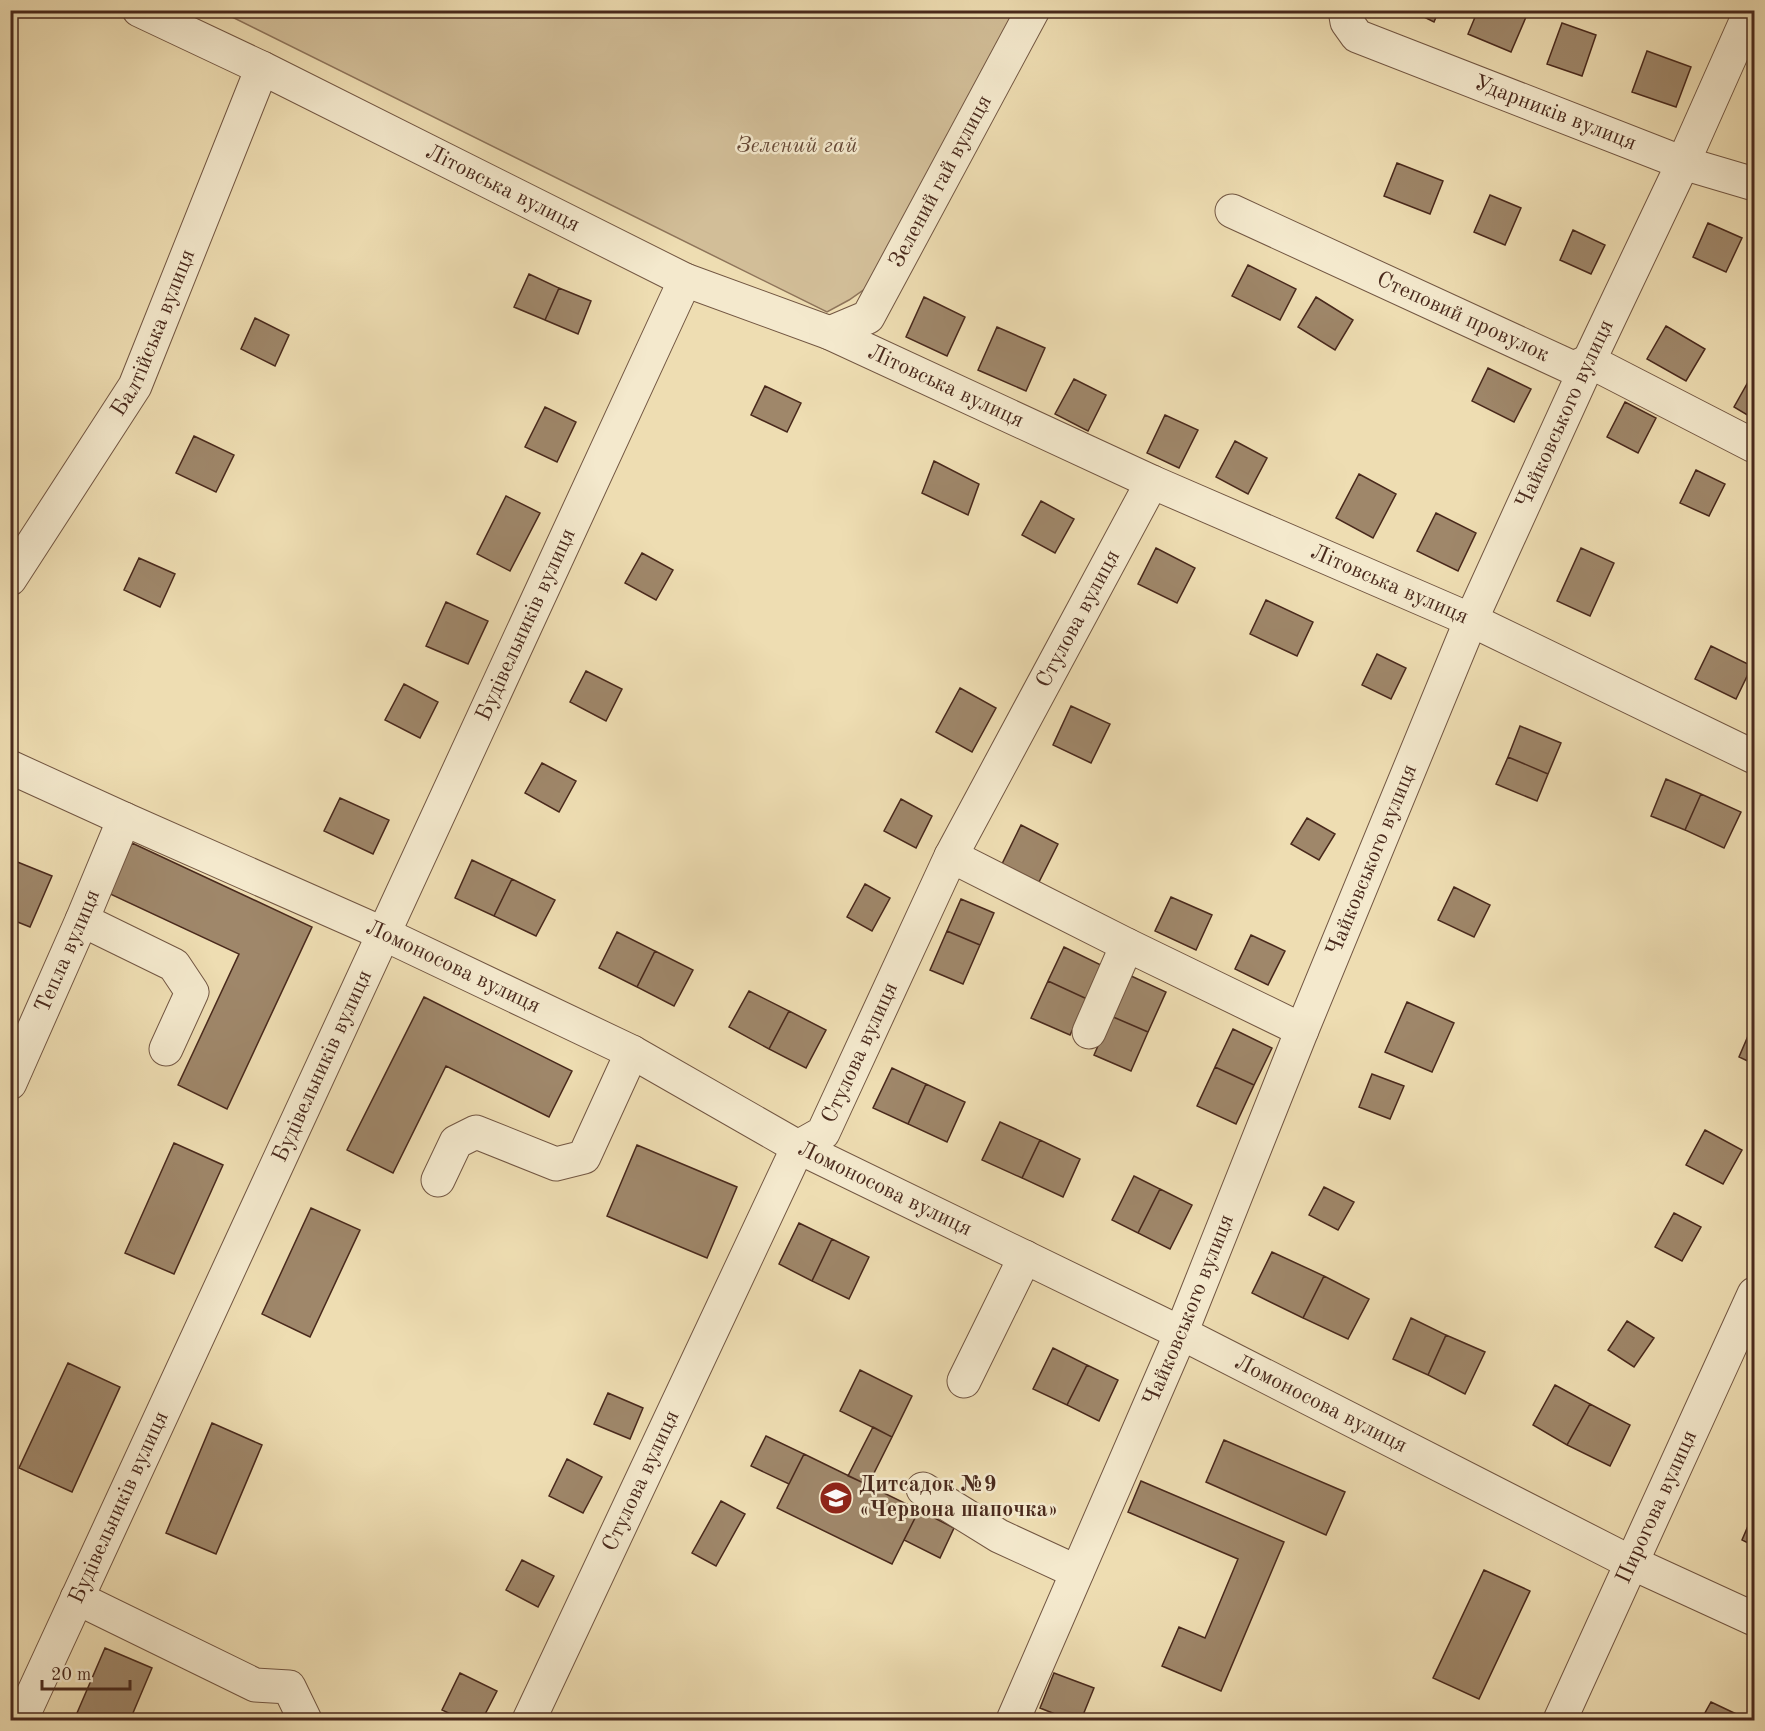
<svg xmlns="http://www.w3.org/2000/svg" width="1765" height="1731" font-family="'Old Standard TT',serif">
<rect width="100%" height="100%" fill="#eeddb2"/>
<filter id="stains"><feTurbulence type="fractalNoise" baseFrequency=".00333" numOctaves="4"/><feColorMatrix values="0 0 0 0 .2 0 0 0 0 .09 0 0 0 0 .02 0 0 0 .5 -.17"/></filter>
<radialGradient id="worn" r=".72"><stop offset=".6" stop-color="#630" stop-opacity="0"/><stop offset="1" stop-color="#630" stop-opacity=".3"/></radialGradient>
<path fill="#d2be98" stroke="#8e745a" stroke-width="1.5" d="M 220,11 L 1019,11 L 879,279 L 849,300 L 827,312 Z"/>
<path fill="#9f876a" stroke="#49291c" stroke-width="1.5" d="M 1410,10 L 1439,10 L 1434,22 Z
M 1478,10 L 1511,10 L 1526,17 L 1511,52 L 1468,34 Z
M 1562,23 L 1596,35 L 1582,76 L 1547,64 Z
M 1647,51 L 1691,67 L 1676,107 L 1632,92 Z
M 1754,114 L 1754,134 L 1748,131 Z
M 1397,163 L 1443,181 L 1430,214 L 1384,196 Z
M 1490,195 L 1521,208 L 1505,245 L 1474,232 Z
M 1708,223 L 1742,238 L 1726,272 L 1693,257 Z
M 1573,230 L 1605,245 L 1591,274 L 1560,260 Z
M 1248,265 L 1296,289 L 1280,320 L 1232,296 Z
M 529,274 L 559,288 L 545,320 L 514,307 Z
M 559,288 L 591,301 L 578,334 L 545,320 Z
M 924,297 L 965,317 L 947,356 L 906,337 Z
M 1316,297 L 1353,320 L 1335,350 L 1298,327 Z
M 255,318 L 289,335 L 275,366 L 241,349 Z
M 1666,326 L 1705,349 L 1686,381 L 1647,359 Z
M 997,327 L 1045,348 L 1026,391 L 978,370 Z
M 1488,368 L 1531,389 L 1514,422 L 1472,401 Z
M 1752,375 L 1754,377 L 1754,419 L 1734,407 Z
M 1074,379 L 1106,395 L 1088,431 L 1055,414 Z
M 765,386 L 801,403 L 787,432 L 751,415 Z
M 1625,402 L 1656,418 L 1638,453 L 1607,437 Z
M 545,407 L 576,422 L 557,462 L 525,447 Z
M 1165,415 L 1198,430 L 1179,468 L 1147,453 Z
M 194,436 L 234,455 L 216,492 L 176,473 Z
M 1235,441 L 1267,458 L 1248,494 L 1216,477 Z
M 934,461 L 979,484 L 968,515 L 922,493 Z
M 1696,470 L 1725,484 L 1709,516 L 1680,503 Z
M 1359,474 L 1396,494 L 1373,538 L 1336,518 Z
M 506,496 L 540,513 L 510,571 L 477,554 Z
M 1041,501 L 1074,519 L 1055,553 L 1022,535 Z
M 1436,513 L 1476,533 L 1458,571 L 1417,551 Z
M 1156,548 L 1195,568 L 1177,603 L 1138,584 Z
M 1581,548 L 1614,563 L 1590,616 L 1557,601 Z
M 642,553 L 673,570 L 656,600 L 625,583 Z
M 139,558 L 175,574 L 160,607 L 124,590 Z
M 1266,600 L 1313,622 L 1297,656 L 1250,634 Z
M 446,602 L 488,621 L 468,664 L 426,646 Z
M 1711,646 L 1752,666 L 1736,699 L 1695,679 Z
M 1377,654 L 1406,668 L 1391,699 L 1362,685 Z
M 586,671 L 622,689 L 606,721 L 570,702 Z
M 404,684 L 438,702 L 420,738 L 385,720 Z
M 960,688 L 996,708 L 972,752 L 936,732 Z
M 1071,706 L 1110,724 L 1091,763 L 1053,745 Z
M 1520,726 L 1561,743 L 1548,774 L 1508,757 Z
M 1508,757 L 1548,774 L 1537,801 L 1496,784 Z
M 542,763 L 576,781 L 559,812 L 525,793 Z
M 1666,779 L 1701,794 L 1685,830 L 1651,816 Z
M 1701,794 L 1741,812 L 1724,848 L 1685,830 Z
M 340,798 L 389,820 L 373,854 L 324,831 Z
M 901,799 L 932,816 L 916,848 L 884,831 Z
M 1307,818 L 1335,834 L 1319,860 L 1291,844 Z
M 1021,825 L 1058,844 L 1038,884 L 1001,866 Z
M 132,843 L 312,927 L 227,1109 L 178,1085 L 239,954 L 108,893 Z
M 10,859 L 52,876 L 30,927 L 10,919 Z
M 472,860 L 512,879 L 494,916 L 455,898 Z
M 512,879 L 555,900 L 536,936 L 494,916 Z
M 865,884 L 890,898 L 872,931 L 847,917 Z
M 1454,887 L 1490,905 L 1474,937 L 1438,920 Z
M 1171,897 L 1212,915 L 1196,950 L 1155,931 Z
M 961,899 L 994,913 L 980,945 L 947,931 Z
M 947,931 L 980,945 L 963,984 L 930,970 Z
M 617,932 L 655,951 L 637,987 L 599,968 Z
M 1251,935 L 1285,951 L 1268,985 L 1235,969 Z
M 1064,947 L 1103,966 L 1087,999 L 1048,981 Z
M 655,951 L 693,970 L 674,1006 L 637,987 Z
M 1129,975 L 1166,992 L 1148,1032 L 1111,1016 Z
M 1048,981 L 1087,999 L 1070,1035 L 1031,1018 Z
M 749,991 L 789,1011 L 769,1049 L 729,1027 Z
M 424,997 L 572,1071 L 549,1117 L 446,1066 L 393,1173 L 347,1150 Z
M 1407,1002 L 1454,1023 L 1432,1072 L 1385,1052 Z
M 789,1011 L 826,1030 L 806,1068 L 769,1049 Z
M 1111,1016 L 1148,1032 L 1131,1071 L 1094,1055 Z
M 1754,1022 L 1754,1064 L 1739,1057 Z
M 1233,1029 L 1272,1048 L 1254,1085 L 1215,1067 Z
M 1215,1067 L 1254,1085 L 1236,1124 L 1197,1106 Z
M 892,1068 L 926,1084 L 908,1124 L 873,1108 Z
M 1372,1074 L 1404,1086 L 1390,1119 L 1359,1107 Z
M 926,1084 L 965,1102 L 947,1142 L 908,1124 Z
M 1000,1122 L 1040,1140 L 1022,1178 L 982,1160 Z
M 1705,1130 L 1742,1150 L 1723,1184 L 1686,1165 Z
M 1040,1140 L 1080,1159 L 1063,1197 L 1022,1178 Z
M 174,1143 L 223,1165 L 174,1274 L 125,1253 Z
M 637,1145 L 737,1187 L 707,1258 L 607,1216 Z
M 1134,1176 L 1160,1189 L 1138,1233 L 1112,1220 Z
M 1324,1187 L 1354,1202 L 1338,1230 L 1309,1215 Z
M 1160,1189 L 1192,1205 L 1170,1249 L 1138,1233 Z
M 311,1208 L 360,1230 L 310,1337 L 262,1314 Z
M 1674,1213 L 1701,1227 L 1682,1261 L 1655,1247 Z
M 799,1223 L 832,1239 L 812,1281 L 779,1264 Z
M 832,1239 L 869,1257 L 849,1299 L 812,1281 Z
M 1272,1252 L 1324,1276 L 1303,1318 L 1252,1293 Z
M 1324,1276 L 1369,1299 L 1348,1339 L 1303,1318 Z
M 1411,1318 L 1446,1335 L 1428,1375 L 1393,1359 Z
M 1627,1321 L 1654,1338 L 1634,1367 L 1608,1350 Z
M 1446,1335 L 1485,1352 L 1465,1394 L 1428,1375 Z
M 1053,1348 L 1087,1365 L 1067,1405 L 1033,1389 Z
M 68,1363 L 120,1387 L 72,1492 L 19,1468 Z
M 1087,1365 L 1118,1380 L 1099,1421 L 1067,1405 Z
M 860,1370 L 912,1396 L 892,1437 L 840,1411 Z
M 1555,1385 L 1590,1404 L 1567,1445 L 1533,1425 Z
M 608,1393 L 643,1408 L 630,1439 L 594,1424 Z
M 1590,1404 L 1630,1425 L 1610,1466 L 1567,1445 Z
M 212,1423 L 262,1445 L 216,1554 L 166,1533 Z
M 873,1427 L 892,1437 L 868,1485 L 848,1476 Z
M 766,1436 L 804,1454 L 789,1484 L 751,1466 Z
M 1224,1440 L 1345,1492 L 1326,1535 L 1206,1482 Z
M 804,1454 L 919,1510 L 892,1564 L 777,1508 Z
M 567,1459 L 602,1477 L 583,1513 L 549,1496 Z
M 1141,1481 L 1284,1542 L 1221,1691 L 1162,1666 L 1179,1627 L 1205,1638 L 1238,1559 L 1128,1512 Z
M 721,1501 L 745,1514 L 716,1566 L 692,1553 Z
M 919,1510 L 954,1528 L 940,1558 L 904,1540 Z
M 1754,1512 L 1754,1546 L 1742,1540 Z
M 522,1560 L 554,1576 L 538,1607 L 506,1590 Z
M 1484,1570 L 1530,1591 L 1479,1699 L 1433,1678 Z
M 105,1648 L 152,1668 L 130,1720 L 74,1720 Z
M 460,1673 L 497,1691 L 482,1720 L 463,1720 L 442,1710 Z
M 1054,1673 L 1094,1688 L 1081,1720 L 1070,1720 L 1040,1708 Z
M 1711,1702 L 1749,1720 L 1701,1720 Z"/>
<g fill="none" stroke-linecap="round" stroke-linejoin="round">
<defs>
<g id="minor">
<path id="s1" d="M 139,10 L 262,68 L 685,280 L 830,333 L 1152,482 L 1471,620 L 1754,757"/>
<path id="s2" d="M 1345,10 L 1347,22 L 1357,36 L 1683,163 L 1754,184"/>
<path id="s3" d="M 1232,211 L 1573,368 L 1589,361 L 1754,446"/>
<path id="s4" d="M 830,333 L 868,317 L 1033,10"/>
<path id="s5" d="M 10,579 L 135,386 L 262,68"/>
<path id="s6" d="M 10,767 L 124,819 L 384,934 L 632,1052 L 798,1147 L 1181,1333 L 1632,1563 L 1754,1619"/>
<path d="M 951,856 L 1127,945 L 1302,1030"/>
<path d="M 82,920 L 174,965 L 192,992 L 166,1049"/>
<path d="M 1089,1032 L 1127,945"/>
<path id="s7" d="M 10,1083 L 82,920 L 124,819"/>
<path d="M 438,1180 L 456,1142 L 476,1132 L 556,1164 L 584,1157 L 632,1052"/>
<path d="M 964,1381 L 1025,1257"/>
<path d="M 923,1489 L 999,1536 L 1077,1572"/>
<path d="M 77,1598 L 255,1685 L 289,1687 L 305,1720"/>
<path id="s8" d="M 21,1720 L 685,280"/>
<path id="s9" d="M 529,1720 L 798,1147 L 823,1133 L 951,856 L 1152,482"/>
<path id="s10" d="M 1013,1720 L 1181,1333 L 1302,1030 L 1471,620 L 1589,361 L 1683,163 L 1751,10"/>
<path id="s11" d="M 1560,1720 L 1754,1294"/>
</g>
</defs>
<use href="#minor" stroke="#725642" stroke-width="35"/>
<use href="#minor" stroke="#f4e9cd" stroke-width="33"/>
</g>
<defs>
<symbol id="school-disc" viewBox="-11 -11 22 22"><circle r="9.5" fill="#8f2418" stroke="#f4e9cd"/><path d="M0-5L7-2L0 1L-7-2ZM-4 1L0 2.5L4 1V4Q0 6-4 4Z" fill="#fff"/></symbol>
</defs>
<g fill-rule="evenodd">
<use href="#school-disc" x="817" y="1479" width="38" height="38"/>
</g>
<g text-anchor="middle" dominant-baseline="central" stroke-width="5" stroke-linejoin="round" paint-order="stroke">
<g font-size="22" fill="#49291c" stroke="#f4e9cd">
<text stroke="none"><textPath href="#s2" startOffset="242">Ударників вулиця</textPath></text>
<text stroke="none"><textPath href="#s4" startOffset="195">Зелений гай вулиця</textPath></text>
<text stroke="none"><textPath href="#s1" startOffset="405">Літовська вулиця</textPath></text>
<text stroke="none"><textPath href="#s3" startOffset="254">Степовий провулок</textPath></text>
<text stroke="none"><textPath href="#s5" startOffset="286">Балтійська вулиця</textPath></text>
<text stroke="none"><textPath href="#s1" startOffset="891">Літовська вулиця</textPath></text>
<text stroke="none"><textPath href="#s10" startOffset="1418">Чайковського вулиця</textPath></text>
<text stroke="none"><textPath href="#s1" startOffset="1377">Літовська вулиця</textPath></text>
<text stroke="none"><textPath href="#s9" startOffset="1236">Стулова вулиця</textPath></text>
<text stroke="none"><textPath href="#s8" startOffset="1206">Будівельників вулиця</textPath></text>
<text stroke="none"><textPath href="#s10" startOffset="932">Чайковського вулиця</textPath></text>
<text stroke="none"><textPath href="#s7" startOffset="144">Тепла вулиця</textPath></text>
<text stroke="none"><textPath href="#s6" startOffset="486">Ломоносова вулиця</textPath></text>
<text stroke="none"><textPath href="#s9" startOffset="750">Стулова вулиця</textPath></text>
<text stroke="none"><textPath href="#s8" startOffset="720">Будівельників вулиця</textPath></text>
<text stroke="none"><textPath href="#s6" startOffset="972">Ломоносова вулиця</textPath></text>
<text stroke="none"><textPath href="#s10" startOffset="446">Чайковського вулиця</textPath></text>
<text stroke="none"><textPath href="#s6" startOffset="1458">Ломоносова вулиця</textPath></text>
<text stroke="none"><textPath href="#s9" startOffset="264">Стулова вулиця</textPath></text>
<text stroke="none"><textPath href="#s8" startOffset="234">Будівельників вулиця</textPath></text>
<text stroke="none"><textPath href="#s11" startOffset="234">Пирогова вулиця</textPath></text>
</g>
<g font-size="22" font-style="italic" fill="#644735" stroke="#f4e9cd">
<text x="797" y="146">Зелений гай</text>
</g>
<g font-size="22" font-weight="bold" fill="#49291c" stroke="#f4e9cd" text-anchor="start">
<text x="859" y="1485">Дитсадок №9<tspan x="859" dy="25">«Червона шапочка»</tspan></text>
</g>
</g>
<rect width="1765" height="1731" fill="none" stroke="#eeddb2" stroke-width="36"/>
<rect x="12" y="12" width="1741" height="1707" fill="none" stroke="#49291c" stroke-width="3"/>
<rect x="18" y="18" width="1729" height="1695" fill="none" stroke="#49291c" stroke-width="1.5"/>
<path d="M42 1680v9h88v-9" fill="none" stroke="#49291c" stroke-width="3"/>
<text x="51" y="1680" font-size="18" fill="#49291c" stroke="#f4e9cd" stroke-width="4.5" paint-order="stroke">20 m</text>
<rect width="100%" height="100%" filter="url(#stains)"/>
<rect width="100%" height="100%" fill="url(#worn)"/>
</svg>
